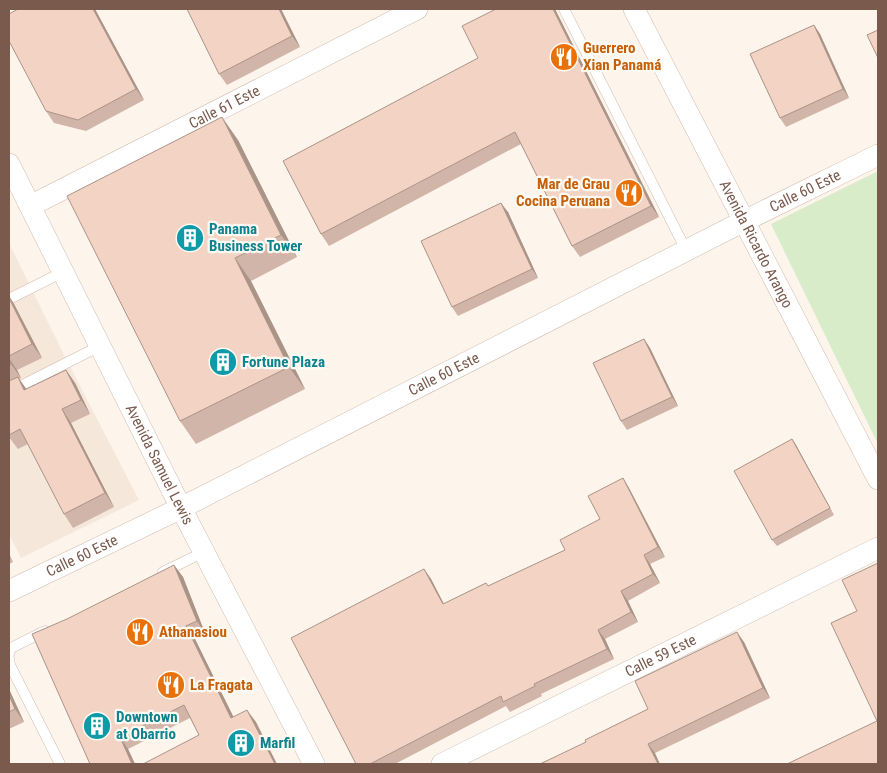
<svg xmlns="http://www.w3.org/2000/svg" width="887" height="773" font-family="'Roboto Condensed',sans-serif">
<rect width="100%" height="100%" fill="#fdf5ec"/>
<path fill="#f5e7da" d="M 9,243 L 65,357 L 139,500 L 21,558 L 9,534 Z"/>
<path fill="#d9ecc9" d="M 878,171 L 878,444 L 771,224 Z"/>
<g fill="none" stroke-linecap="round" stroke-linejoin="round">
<defs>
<path id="lane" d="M 564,9 L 686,250
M 9,299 L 63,272
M 9,392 L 100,346
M 163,572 L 204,552
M 9,654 L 11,648 L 45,631
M 9,658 L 10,665 L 60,764"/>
<g id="street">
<path id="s1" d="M 634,9 L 878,479"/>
<path id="s2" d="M 9,164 L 181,508 L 314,764"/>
<path id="s3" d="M 30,206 L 417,9"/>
<path id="s4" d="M 9,591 L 181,508 L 744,221 L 878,155"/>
<path id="s5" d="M 442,764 L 878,548"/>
</g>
</defs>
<use href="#lane" stroke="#d1bcb0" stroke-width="11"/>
<use href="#street" stroke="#d1bcb0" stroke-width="22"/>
<use href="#lane" stroke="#fff" stroke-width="10"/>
<use href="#street" stroke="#fff" stroke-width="21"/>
</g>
<path fill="#d1b5a8" d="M 18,9 L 95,9 L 144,100 L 86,131 L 54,123 L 46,111 Z
M 281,9 L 300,47 L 227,85 L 219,74 Z
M 496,9 L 555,9 L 659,217 L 580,257 L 572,246 L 521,144 L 329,246 L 321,234 L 478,58 Z
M 814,25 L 820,34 L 849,98 L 786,127 L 780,118 Z
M 238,140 L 297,257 L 251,281 L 305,389 L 196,444 L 180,421 Z
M 508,212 L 538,278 L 458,316 L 452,307 Z
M 9,296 L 14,304 L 42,358 L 17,370 L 21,378 L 19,379 L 26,389 L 66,370 L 75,383 L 90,414 L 71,423 L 114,507 L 73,528 L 64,514 L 28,444 L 18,449 L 9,437 Z
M 644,339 L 650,348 L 678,406 L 627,430 L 621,421 Z
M 792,439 L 796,445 L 834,515 L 777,546 L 772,540 Z
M 623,478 L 629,488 L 665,557 L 650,564 L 660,583 L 628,601 L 638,622 L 605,639 L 614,659 L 541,694 L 542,696 L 510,712 L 506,706 L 395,764 L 356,764 L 424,569 L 431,579 L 444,604 L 486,583 L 488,586 L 565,550 L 600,519 Z
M 9,553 L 13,562 L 9,564 Z
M 174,565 L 183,577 L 205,633 L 195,639 L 233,717 L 256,722 L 199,735 L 190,718 L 128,749 L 135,764 L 90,764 Z
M 744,642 L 770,698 L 655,753 L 586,742 L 648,709 Z
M 9,689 L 24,722 L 9,729 Z"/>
<path fill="#aa9488" d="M 93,9 L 95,9 L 144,100 L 136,89 Z
M 279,9 L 281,9 L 300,47 L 292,36 Z
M 553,9 L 555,9 L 659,217 L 651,206 Z
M 814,25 L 820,34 L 849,98 L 843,89 Z
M 222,117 L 238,140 L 297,257 L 281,235 Z
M 501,203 L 508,212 L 538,278 L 532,269 Z
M 235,258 L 251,281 L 305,389 L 289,367 Z
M 9,296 L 14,304 L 42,358 L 32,344 L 9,298 Z
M 644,339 L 650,348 L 678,406 L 672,397 Z
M 9,358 L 17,370 L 21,378 L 11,364 Z
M 66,370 L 75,383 L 90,414 L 81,400 Z
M 18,377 L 27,390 L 24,390 Z
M 62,409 L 71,423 L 114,507 L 105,493 Z
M 792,439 L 796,445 L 834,515 L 830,508 Z
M 623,478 L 629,488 L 665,557 L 658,547 Z
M 644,555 L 650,564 L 660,583 L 653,574 Z
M 174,565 L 183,577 L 205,633 L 197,621 Z
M 424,569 L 431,579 L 449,614 L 443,604 Z
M 621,591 L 628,601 L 638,622 L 631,612 Z
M 186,626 L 195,639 L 240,730 L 231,718 Z
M 598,630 L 605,639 L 614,659 L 607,649 Z
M 737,632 L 744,642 L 770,698 L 763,688 Z
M 9,689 L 24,722 L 15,709 L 9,695 Z
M 247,710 L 256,722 L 277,764 L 275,764 Z
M 120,737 L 128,749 L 135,764 L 132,764 Z
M 648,744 L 655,753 L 660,764 L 658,764 Z"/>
<path fill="#f3d3c3" stroke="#aa9488" d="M 18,9 L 93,9 L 136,89 L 78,120 L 46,111 L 9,41 L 9,14 Z
M 187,9 L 279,9 L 292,36 L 219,74 Z
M 496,9 L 553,9 L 651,206 L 572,246 L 515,132 L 321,234 L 283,161 L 478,58 L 462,26 Z
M 814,25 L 843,89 L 780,118 L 750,54 Z
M 878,30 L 878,58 L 867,35 Z
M 222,117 L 281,235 L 235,258 L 289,367 L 180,421 L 67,196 Z
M 501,203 L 532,269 L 452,307 L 421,241 Z
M 9,298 L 32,344 L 9,356 Z
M 644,339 L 672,397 L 621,421 L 593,363 Z
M 9,359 L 11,364 L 9,366 Z
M 66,370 L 81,400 L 62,409 L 105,493 L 64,514 L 20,429 L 9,435 L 9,381 L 18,377 L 24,390 Z
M 792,439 L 830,508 L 772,540 L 734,471 Z
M 623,478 L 658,547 L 644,555 L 653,574 L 621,591 L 631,612 L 598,630 L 607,649 L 534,684 L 535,686 L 503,702 L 501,696 L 370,764 L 356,764 L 291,638 L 424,569 L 443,604 L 486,583 L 488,586 L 565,550 L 560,540 L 600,519 L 588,496 Z
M 878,563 L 878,764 L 787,764 L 877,721 L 831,623 L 857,611 L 842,580 Z
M 174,565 L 197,621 L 186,626 L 231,718 L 247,710 L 275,764 L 143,764 L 199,735 L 184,705 L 120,737 L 132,764 L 90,764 L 32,634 L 67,619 Z
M 737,632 L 763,688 L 648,744 L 658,764 L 540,764 L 586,742 L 585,740 L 648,709 L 635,681 Z
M 9,695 L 15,709 L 9,712 Z"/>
<defs>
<symbol id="restaurant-disc" viewBox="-11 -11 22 22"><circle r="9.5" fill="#e8710a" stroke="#fffaf3"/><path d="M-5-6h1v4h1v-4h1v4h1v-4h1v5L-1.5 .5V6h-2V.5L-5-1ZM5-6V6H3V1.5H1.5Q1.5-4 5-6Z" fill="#fff"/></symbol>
<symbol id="building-disc" viewBox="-11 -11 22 22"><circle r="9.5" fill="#0f9aa8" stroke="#fffaf3"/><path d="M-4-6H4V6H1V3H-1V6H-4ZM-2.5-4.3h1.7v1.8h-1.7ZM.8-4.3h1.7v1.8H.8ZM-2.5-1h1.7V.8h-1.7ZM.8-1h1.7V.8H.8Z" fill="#fff"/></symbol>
</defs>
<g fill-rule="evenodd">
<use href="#restaurant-disc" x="548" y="41" width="32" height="32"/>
<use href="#restaurant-disc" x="613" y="177" width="32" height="32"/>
<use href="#building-disc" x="174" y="222" width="32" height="32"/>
<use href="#building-disc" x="207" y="346" width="32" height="32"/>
<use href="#restaurant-disc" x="124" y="616" width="32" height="32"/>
<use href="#restaurant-disc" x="155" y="669" width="32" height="32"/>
<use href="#building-disc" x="81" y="710" width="32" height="32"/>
<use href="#building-disc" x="225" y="727" width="32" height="32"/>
</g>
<g text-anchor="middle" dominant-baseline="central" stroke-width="4.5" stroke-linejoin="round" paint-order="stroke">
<g font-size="15" font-weight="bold" fill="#c56008" stroke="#fffaf3" text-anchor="start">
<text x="583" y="48">Guerrero<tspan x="583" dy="17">Xian Panamá</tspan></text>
<text x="610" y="184" text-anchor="end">Mar de Grau<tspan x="610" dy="17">Cocina Peruana</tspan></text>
<text x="159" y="632">Athanasiou</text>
<text x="190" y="685">La Fragata</text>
</g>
<g font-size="15" fill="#7a5a4d" stroke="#fffaf3">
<text stroke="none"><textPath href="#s3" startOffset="218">Calle 61 Este</textPath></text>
<text stroke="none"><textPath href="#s4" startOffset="891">Calle 60 Este</textPath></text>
<text stroke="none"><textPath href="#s1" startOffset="265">Avenida Ricardo Arango</textPath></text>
<text stroke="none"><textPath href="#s4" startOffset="486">Calle 60 Este</textPath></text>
<text stroke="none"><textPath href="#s2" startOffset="336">Avenida Samuel Lewis</textPath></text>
<text stroke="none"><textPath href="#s4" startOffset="81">Calle 60 Este</textPath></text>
<text stroke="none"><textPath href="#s5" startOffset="244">Calle 59 Este</textPath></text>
</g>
<g font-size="15" font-weight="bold" fill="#0d838f" stroke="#fffaf3" text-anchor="start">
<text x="209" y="229">Panama<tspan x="209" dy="17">Business Tower</tspan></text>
<text x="242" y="362">Fortune Plaza</text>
<text x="116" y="717">Downtown<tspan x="116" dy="17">at Obarrio</tspan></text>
<text x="260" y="743">Marfil</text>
</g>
</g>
<rect width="887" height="773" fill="none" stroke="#7a5a4d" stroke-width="20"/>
</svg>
